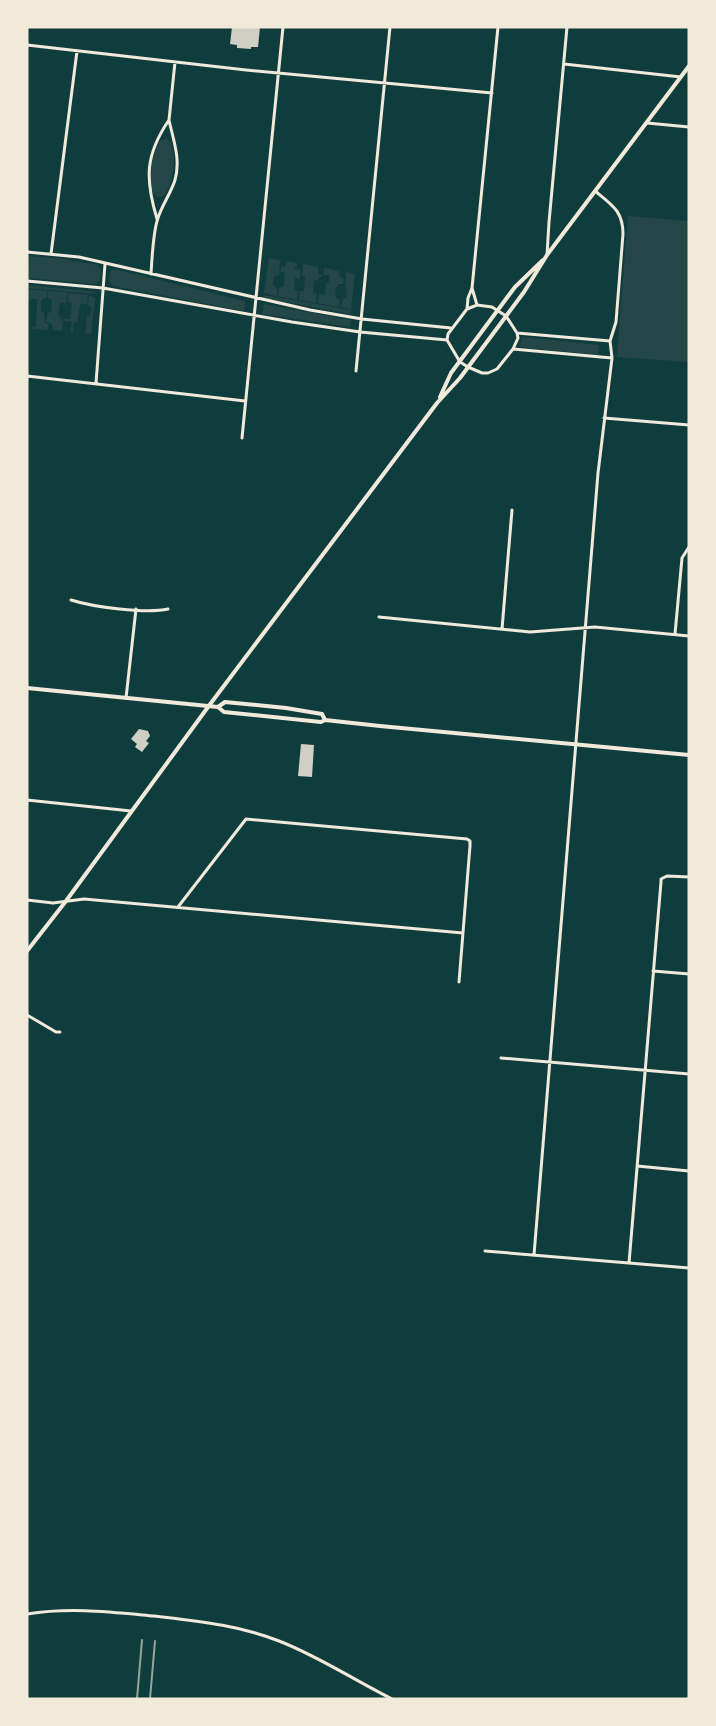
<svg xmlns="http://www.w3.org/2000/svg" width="716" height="1726" font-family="'Fira Sans',sans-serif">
<rect width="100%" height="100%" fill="#0f3d3e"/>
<path fill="#244646" d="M 167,139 C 179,149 174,188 162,197 L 157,197 C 145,186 153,155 159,142 L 162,140 Z
M 628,216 L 689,221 L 689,362 L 617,357 Z
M 27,256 L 57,258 L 98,265 L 101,270 L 100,280 L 96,284 L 27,278 Z
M 269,258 L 279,260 L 280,262 L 279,275 L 274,276 L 273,285 L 277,288 L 277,296 L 264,293 Z
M 287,261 L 297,263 L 297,267 L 294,267 L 294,269 L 301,270 L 300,279 L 295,278 L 294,290 L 298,291 L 297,300 L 278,296 L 279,288 L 284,286 L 285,273 L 281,272 L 281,267 L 285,267 Z
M 303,264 L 318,267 L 318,274 L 322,275 L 321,277 L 318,277 L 318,280 L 314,281 L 313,293 L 317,294 L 316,303 L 299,300 L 300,291 L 304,291 L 305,277 L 302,275 Z
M 324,268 L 339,271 L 340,278 L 343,278 L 343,284 L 338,284 L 338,287 L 336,287 L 335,297 L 340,300 L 339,307 L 318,303 L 319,294 L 325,295 L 326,283 L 329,283 L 330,275 L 323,275 Z
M 114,269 L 245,301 L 244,311 L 113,286 C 107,282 108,272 114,269 Z
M 346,272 L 355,274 L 351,309 L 341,307 L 343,298 L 346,298 L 347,288 L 345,288 Z
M 27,285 L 91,291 L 98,294 L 27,288 Z
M 27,289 L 47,291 L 47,297 L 41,301 L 41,312 L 44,312 L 45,323 L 49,325 L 47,330 L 27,328 L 36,327 L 37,299 L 31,299 L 30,301 L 28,301 Z
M 48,291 L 67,292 L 66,303 L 60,303 L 58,315 L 61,317 L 63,331 L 53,330 L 52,324 L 46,322 L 48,313 L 51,312 L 52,300 L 48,298 Z
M 68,293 L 88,295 L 87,304 L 80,304 L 77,322 L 74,322 L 73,332 L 70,332 L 72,322 L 64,321 L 62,323 L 63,319 L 70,319 L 72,304 L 71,302 L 68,302 Z
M 89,295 L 95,298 L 91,334 L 85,334 L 87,317 L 90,315 L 92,308 L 88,305 Z
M 264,295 L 351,310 L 351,314 L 264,298 Z
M 264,304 L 351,320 L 350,327 L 262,314 Z
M 522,337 L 599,345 L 598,355 L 520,347 Z"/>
<path fill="#cfcfc3" d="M 232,27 L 260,27 L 258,47 L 251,47 L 251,49 L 237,48 L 237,45 L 230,44 Z
M 139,729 L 148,731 L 150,736 L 146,741 L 149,743 L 142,752 L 135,747 L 137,744 L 131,739 Z
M 301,744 L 314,745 L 312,777 L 298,776 Z"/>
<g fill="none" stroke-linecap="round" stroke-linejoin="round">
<path stroke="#f1e9da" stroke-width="3" d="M 27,45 L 246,70 L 492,93
M 564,64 L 681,77
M 169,120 L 175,62
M 647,123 L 689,127
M 27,252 L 79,257 L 310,310 L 362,319 L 451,328
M 51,254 L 77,51
M 547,255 L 549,222 L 567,27
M 151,274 C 152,258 153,232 158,218 C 162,205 171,193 175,180 C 181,159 173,139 169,120 C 145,155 145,179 157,219
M 27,281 L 103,288 L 292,322 L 360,332 L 447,340
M 472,288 L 498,27
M 477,305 L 492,307 L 506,316 L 517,333 L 518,338 L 513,349 L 497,369 L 488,373 L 482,373 L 468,367 L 460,362 L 447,340 L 448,334 L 467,309 Z
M 467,309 L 468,298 L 472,288 L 477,305
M 517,333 L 610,341
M 513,349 L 612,358
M 356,371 L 390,27
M 27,376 L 245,401
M 96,383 L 105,264
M 604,418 L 689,425
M 242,438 L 283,27
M 71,600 C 93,607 146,614 168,609
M 379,617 L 530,632 L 595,627 L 689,636
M 502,629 L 512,510
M 675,634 L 682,558 L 689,547
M 126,698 L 136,609
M 27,800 L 131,811
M 27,900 L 53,903 L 84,899 L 463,933
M 178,907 L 246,819 L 467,839 L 470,841 L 470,846 L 459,982
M 653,971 L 689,974
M 27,1015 L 56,1032 L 60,1032
M 501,1058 L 689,1074
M 637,1166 L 689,1171
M 485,1251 L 689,1268
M 534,1255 L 598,473 L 612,358 L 610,341 L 616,322 L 623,234 C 623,211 612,205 595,191
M 629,1263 L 661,882 L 661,879 L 667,876 L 689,877
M 27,1614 C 70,1607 111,1612 154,1616 C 196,1621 239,1625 279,1641 C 318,1656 354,1680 392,1699"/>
<path stroke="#f1e9da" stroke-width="4" d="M 440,397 L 451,373 L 515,287 L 543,260
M 208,707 L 437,403 L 460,378 L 524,292 L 547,255 L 689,66"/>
<path stroke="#f1e9da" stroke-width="4" d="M 27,688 L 218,707 L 224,712 L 321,722 L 325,720 L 380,726 L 689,755
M 218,707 L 225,702 L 286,708 L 322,714 L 325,720
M 27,951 L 66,901 L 208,707"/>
<path stroke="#97a49c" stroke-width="2" d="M 137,1699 L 142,1640
M 150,1699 L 155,1641"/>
</g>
<rect width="716" height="1726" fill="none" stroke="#f1e9da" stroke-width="57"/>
</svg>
